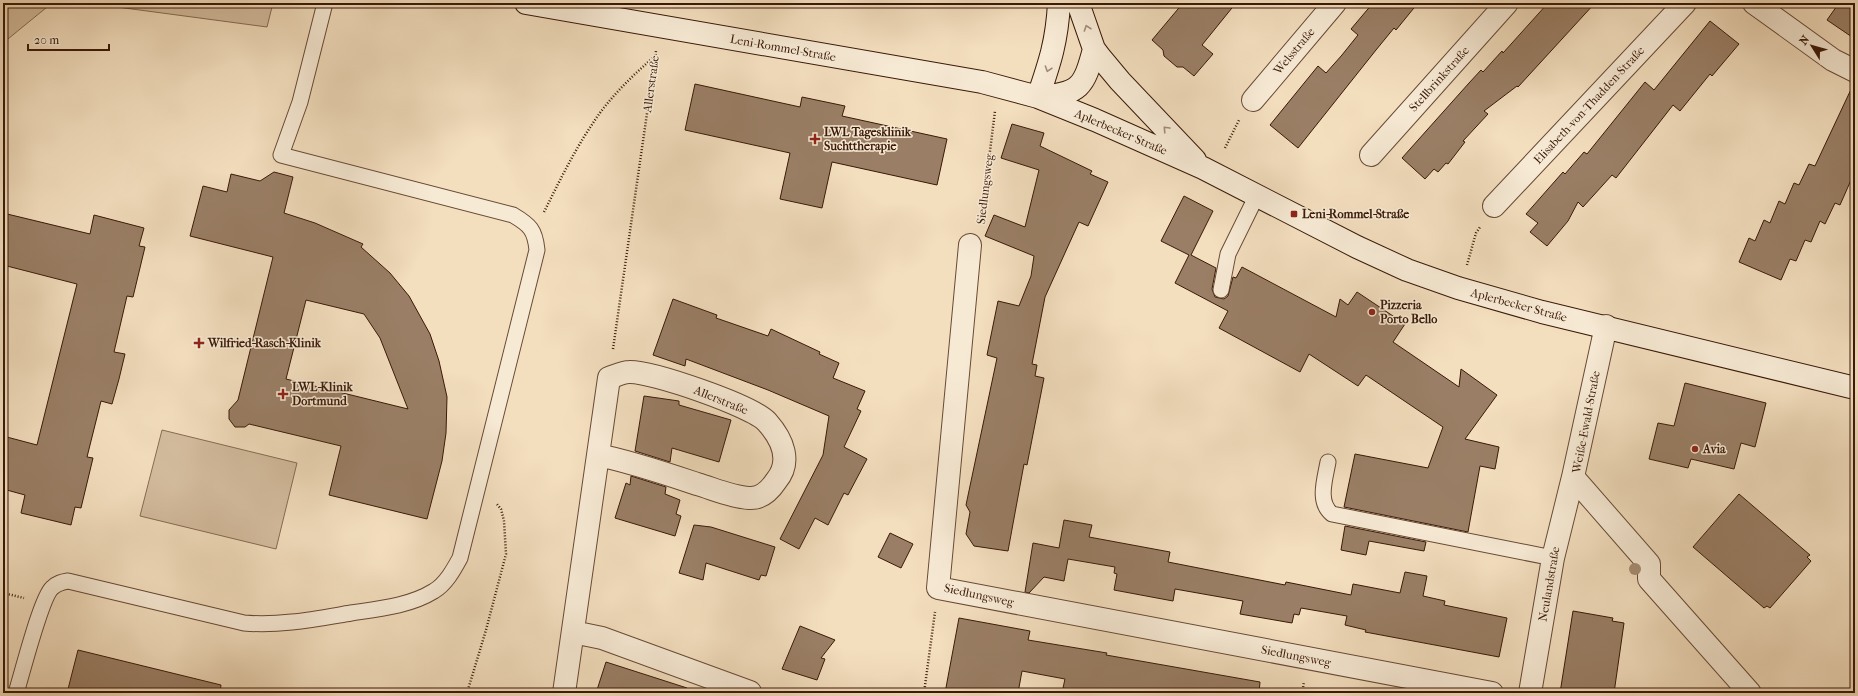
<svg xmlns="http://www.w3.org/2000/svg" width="1858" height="696" font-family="'IM FELL French Canon',serif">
<rect width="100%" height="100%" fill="#f3debe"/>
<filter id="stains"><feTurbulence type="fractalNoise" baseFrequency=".005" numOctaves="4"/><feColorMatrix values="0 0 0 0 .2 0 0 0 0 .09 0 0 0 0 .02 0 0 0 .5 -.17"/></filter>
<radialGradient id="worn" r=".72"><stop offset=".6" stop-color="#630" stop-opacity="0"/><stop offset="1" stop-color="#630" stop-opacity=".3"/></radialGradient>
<path fill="#d4bd9f" stroke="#876b53" d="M 3,3 L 52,3 L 3,43 Z
M 87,3 L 273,3 L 267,27 Z
M 162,430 L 297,463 L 276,549 L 140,516 Z"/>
<path fill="#9a7f66" stroke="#3a1907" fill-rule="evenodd" d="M 1183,3 L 1236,3 L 1202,45 L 1213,54 L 1194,76 L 1183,67 L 1177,67 L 1164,56 L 1163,50 L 1152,40 Z
M 1373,3 L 1418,3 L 1396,30 L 1394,28 L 1376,50 L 1298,148 L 1270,125 L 1318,66 L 1326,73 L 1342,55 L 1358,35 L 1351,29 Z
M 1548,3 L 1595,3 L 1518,87 L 1517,86 L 1484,111 L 1488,114 L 1463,141 L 1465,142 L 1448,164 L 1446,163 L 1438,172 L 1434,169 L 1425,179 L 1402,158 L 1469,83 L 1481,70 L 1483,72 L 1502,51 L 1503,53 Z
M 1839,3 L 1855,3 L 1855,39 L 1827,20 Z
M 1710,21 L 1739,44 L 1712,76 L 1710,74 L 1680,111 L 1673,105 L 1616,178 L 1612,175 L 1583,207 L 1578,202 L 1568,221 L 1547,246 L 1530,232 L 1538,223 L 1526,214 L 1563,172 L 1565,174 L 1584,152 L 1587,154 L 1645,82 L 1654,90 Z
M 1854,83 L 1855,171 L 1840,205 L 1835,203 L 1825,224 L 1820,221 L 1811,242 L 1805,240 L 1796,261 L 1790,259 L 1781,280 L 1739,262 L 1749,238 L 1755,241 L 1764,220 L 1770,223 L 1779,201 L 1785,204 L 1794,183 L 1799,185 L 1809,164 L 1815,166 Z
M 695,84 L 800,107 L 802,97 L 845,106 L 842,116 L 947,139 L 937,185 L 832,162 L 822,208 L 780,199 L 790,153 L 685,130 Z
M 1012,124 L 1044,133 L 1040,146 L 1092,171 L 1090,174 L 1108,182 L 1088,226 L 1079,222 L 1045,297 L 1032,364 L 1037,365 L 1035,376 L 1044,378 L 1027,465 L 1024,464 L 1008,551 L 974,546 L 966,534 L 970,512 L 966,505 L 997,358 L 987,355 L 998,301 L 1019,306 L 1031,276 L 1034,256 L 985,236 L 994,215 L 1025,227 L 1039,170 L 1001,158 Z
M 274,172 L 293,177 L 284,213 L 315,223 L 363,244 L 361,247 L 390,273 L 409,296 L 430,334 L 439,361 L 447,397 L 446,433 L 442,461 L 427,519 L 329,495 L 341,446 L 249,424 L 245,427 L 235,427 L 229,419 L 229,410 L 238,400 L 273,257 L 190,236 L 203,186 L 227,192 L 231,174 L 260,181 ZM 306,300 L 364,314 L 380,338 L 408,409 L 286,379 Z
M 1184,196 L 1213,211 L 1191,255 L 1216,268 L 1212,289 L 1215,297 L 1224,299 L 1228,296 L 1233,277 L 1236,278 L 1242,267 L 1336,317 L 1340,299 L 1348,305 L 1357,292 L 1405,324 L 1393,342 L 1459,387 L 1461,369 L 1497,395 L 1465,439 L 1499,447 L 1495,469 L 1480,466 L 1468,532 L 1344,507 L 1355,454 L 1428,468 L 1443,427 L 1366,375 L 1358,386 L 1309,354 L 1300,372 L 1219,328 L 1228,311 L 1175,283 L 1189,255 L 1161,241 Z
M 3,213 L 90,234 L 94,215 L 144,228 L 139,246 L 145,247 L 133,297 L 127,296 L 114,352 L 125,354 L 119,379 L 112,404 L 101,401 L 87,457 L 93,458 L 81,508 L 75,507 L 71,525 L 21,513 L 25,495 L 3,489 L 3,436 L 37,445 L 77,284 L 3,265 Z
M 673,299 L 717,315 L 716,318 L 768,336 L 771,329 L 820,352 L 819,354 L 839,363 L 833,378 L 865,391 L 857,409 L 861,411 L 844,447 L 867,459 L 848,495 L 844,493 L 828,525 L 815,518 L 799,549 L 780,539 L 823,455 L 829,416 L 768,390 L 686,359 L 685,366 L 653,355 Z
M 1685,383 L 1766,403 L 1755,447 L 1741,443 L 1734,469 L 1691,459 L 1688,468 L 1649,459 L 1658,423 L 1674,426 Z
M 644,396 L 679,401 L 679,405 L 731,420 L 719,462 L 672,448 L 670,462 L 635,451 Z
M 631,476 L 666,487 L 665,494 L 680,500 L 676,514 L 681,516 L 675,536 L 615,518 L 626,483 L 630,485 Z
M 1739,494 L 1810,555 L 1807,557 L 1811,561 L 1770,608 L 1767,606 L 1764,608 L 1693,547 Z
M 1064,520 L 1092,525 L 1089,537 L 1170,552 L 1168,562 L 1285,585 L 1286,582 L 1351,595 L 1353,584 L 1400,593 L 1405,572 L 1427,576 L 1423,596 L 1445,601 L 1444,605 L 1507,618 L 1499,657 L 1365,632 L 1366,630 L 1345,625 L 1347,616 L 1301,608 L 1299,615 L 1294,614 L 1292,623 L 1240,614 L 1243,601 L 1175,589 L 1173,601 L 1114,590 L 1117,574 L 1114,573 L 1115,567 L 1068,559 L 1064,581 L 1044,577 L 1029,593 L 1025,592 L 1033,543 L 1059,548 Z
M 694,525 L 711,527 L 775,547 L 766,576 L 761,575 L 759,580 L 706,563 L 703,580 L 679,573 Z
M 1345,526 L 1426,542 L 1424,551 L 1369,541 L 1366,555 L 1341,550 Z
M 890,533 L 913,544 L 901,568 L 878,557 Z
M 1573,611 L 1613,618 L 1612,621 L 1624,623 L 1614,693 L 1560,693 Z
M 959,618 L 1030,631 L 1028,640 L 1107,653 L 1106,655 L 1260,682 L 1259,693 L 1092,693 L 1063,688 L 1065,679 L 1022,671 L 1018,693 L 945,693 Z
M 800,626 L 835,640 L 821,658 L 825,659 L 817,680 L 782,669 Z
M 78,650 L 221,685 L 220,693 L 67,693 Z
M 606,662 L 687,688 L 686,693 L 596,693 Z"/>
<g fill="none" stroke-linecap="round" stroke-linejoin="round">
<defs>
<path id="service" d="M 1221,290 L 1228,254 L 1257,195
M 1328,462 C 1325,479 1317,502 1332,514 L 1553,558
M 16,693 C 22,674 41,598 52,588 C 57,583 62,582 68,581 L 244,623 C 281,626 315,619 351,613 C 378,609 410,606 434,591 C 446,584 454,569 460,558 L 537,250 C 535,230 530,225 513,215 L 281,155 L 300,102 L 325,3"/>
<path id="minor" d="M 1754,3 L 1833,60 L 1855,71
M 1253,100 L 1335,3
M 1371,155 L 1507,3
M 1494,206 L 1685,3
M 970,245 L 938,588 L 1492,693
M 1606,326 L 1573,477 L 1649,564 L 1649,579 L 1750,693
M 573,632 L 602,638 L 750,692
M 564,693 L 609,378 C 615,376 623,372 629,372 C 651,371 753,406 767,422 C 783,440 792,462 776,481 C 770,490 761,499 749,498 C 732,497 714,489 697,484 C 664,473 632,462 598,455
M 1530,693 L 1553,558 L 1573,477"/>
<path id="secondary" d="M 526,3 L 982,82 L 1038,97 L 1095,120 L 1203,168 L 1357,247 L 1407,270 L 1458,288 L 1542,312 L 1855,388
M 1078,3 L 1094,49 L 1100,57 L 1120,81 L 1195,160
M 1038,97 C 1050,62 1057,41 1059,3
M 1039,97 C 1080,94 1084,87 1094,49"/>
</defs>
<use href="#service" stroke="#684a35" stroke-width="17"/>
<use href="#minor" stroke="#684a35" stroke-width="24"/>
<use href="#secondary" stroke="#3a1907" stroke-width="24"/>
<path stroke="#3a1907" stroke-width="2.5" stroke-dasharray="1 2" stroke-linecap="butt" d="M 1225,148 L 1239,120
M 544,212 C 559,182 574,151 593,123 C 609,98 632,76 655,56
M 981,223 L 995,111
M 1467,265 L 1476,233 L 1480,227
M 613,349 L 656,51
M 3,593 L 24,598
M 467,693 L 486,630 L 506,554 L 504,521 L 501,509 L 496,503
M 924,693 L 935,612
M 1302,693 L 1304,682"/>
<use href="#service" stroke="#f7ead5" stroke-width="15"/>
<use href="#minor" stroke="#f7ead5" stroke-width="22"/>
<use href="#secondary" stroke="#f7ead5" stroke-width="22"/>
</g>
<circle fill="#a78d73" cx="1635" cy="569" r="6"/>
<defs><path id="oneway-chevron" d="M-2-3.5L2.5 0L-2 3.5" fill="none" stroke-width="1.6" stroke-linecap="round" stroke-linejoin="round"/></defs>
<g stroke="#a28c78">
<use href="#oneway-chevron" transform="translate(1087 28) rotate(-109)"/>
<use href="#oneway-chevron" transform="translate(1048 69) rotate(109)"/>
<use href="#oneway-chevron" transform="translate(1166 129) rotate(-133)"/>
</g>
<g fill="#8f2418" stroke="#f7ead5" stroke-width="1.5">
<path d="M813 133h4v4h4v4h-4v4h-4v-4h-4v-4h4z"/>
<rect x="1290" y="210" width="8" height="8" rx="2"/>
<circle cx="1372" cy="312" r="4"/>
<path d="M197 337h4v4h4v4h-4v4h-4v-4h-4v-4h4z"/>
<path d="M281 388h4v4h4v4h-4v4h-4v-4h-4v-4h4z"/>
<circle cx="1695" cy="449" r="4"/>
</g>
<g text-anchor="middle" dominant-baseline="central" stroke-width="3" stroke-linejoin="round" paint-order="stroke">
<g font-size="12" fill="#3a1907" stroke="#f7ead5">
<text transform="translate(783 48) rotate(10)">Leni-Rommel-Straße</text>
<text transform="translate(1294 51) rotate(-50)">Welsstraße</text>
<text transform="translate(1439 79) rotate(-48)">Stellbrinkstraße</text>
<text transform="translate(651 84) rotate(-82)">Allerstraße</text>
<text transform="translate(1589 105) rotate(-47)">Elisabeth-von-Thadden-Straße</text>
<text transform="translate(1121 132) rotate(23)">Aplerbecker Straße</text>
<text transform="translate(985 189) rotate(-83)">Siedlungsweg</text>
<text transform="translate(1519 305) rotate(15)">Aplerbecker Straße</text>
<text transform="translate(721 400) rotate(22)">Allerstraße</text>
<text transform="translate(1586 422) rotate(-79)">Weiße-Ewald-Straße</text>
<text transform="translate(1549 584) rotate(-80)">Neulandstraße</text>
<text transform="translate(979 595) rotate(12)">Siedlungsweg</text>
<text transform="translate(1296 656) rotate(11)">Siedlungsweg</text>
</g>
<g font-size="12" font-weight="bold" fill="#3a1907" stroke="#f7ead5" text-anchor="start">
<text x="824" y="132">LWL Tagesklinik<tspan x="824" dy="14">Suchttherapie</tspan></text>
<text x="1302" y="214">Leni-Rommel-Straße</text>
<text x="1380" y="305">Pizzeria<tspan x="1380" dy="14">Porto Bello</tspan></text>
<text x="208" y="343">Wilfried-Rasch-Klinik</text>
<text x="292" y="387">LWL-Klinik<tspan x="292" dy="14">Dortmund</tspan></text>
<text x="1703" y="449">Avia</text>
</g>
</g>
<rect width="1858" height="696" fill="none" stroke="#f3debe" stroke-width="16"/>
<rect x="4" y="4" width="1850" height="688" fill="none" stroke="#3a1907" stroke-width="2"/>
<rect x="8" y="8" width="1842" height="680" fill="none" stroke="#3a1907"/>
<g transform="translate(1812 46) rotate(307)" stroke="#f7ead5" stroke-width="3" paint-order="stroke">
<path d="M0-3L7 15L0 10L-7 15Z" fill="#3a1907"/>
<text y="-6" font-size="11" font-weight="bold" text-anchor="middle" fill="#3a1907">N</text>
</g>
<path d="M28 44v6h81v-6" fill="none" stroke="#3a1907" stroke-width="2"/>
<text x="34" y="44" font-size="12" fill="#3a1907" stroke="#f7ead5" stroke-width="3" paint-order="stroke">20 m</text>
<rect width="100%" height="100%" filter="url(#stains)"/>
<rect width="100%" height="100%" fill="url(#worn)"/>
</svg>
